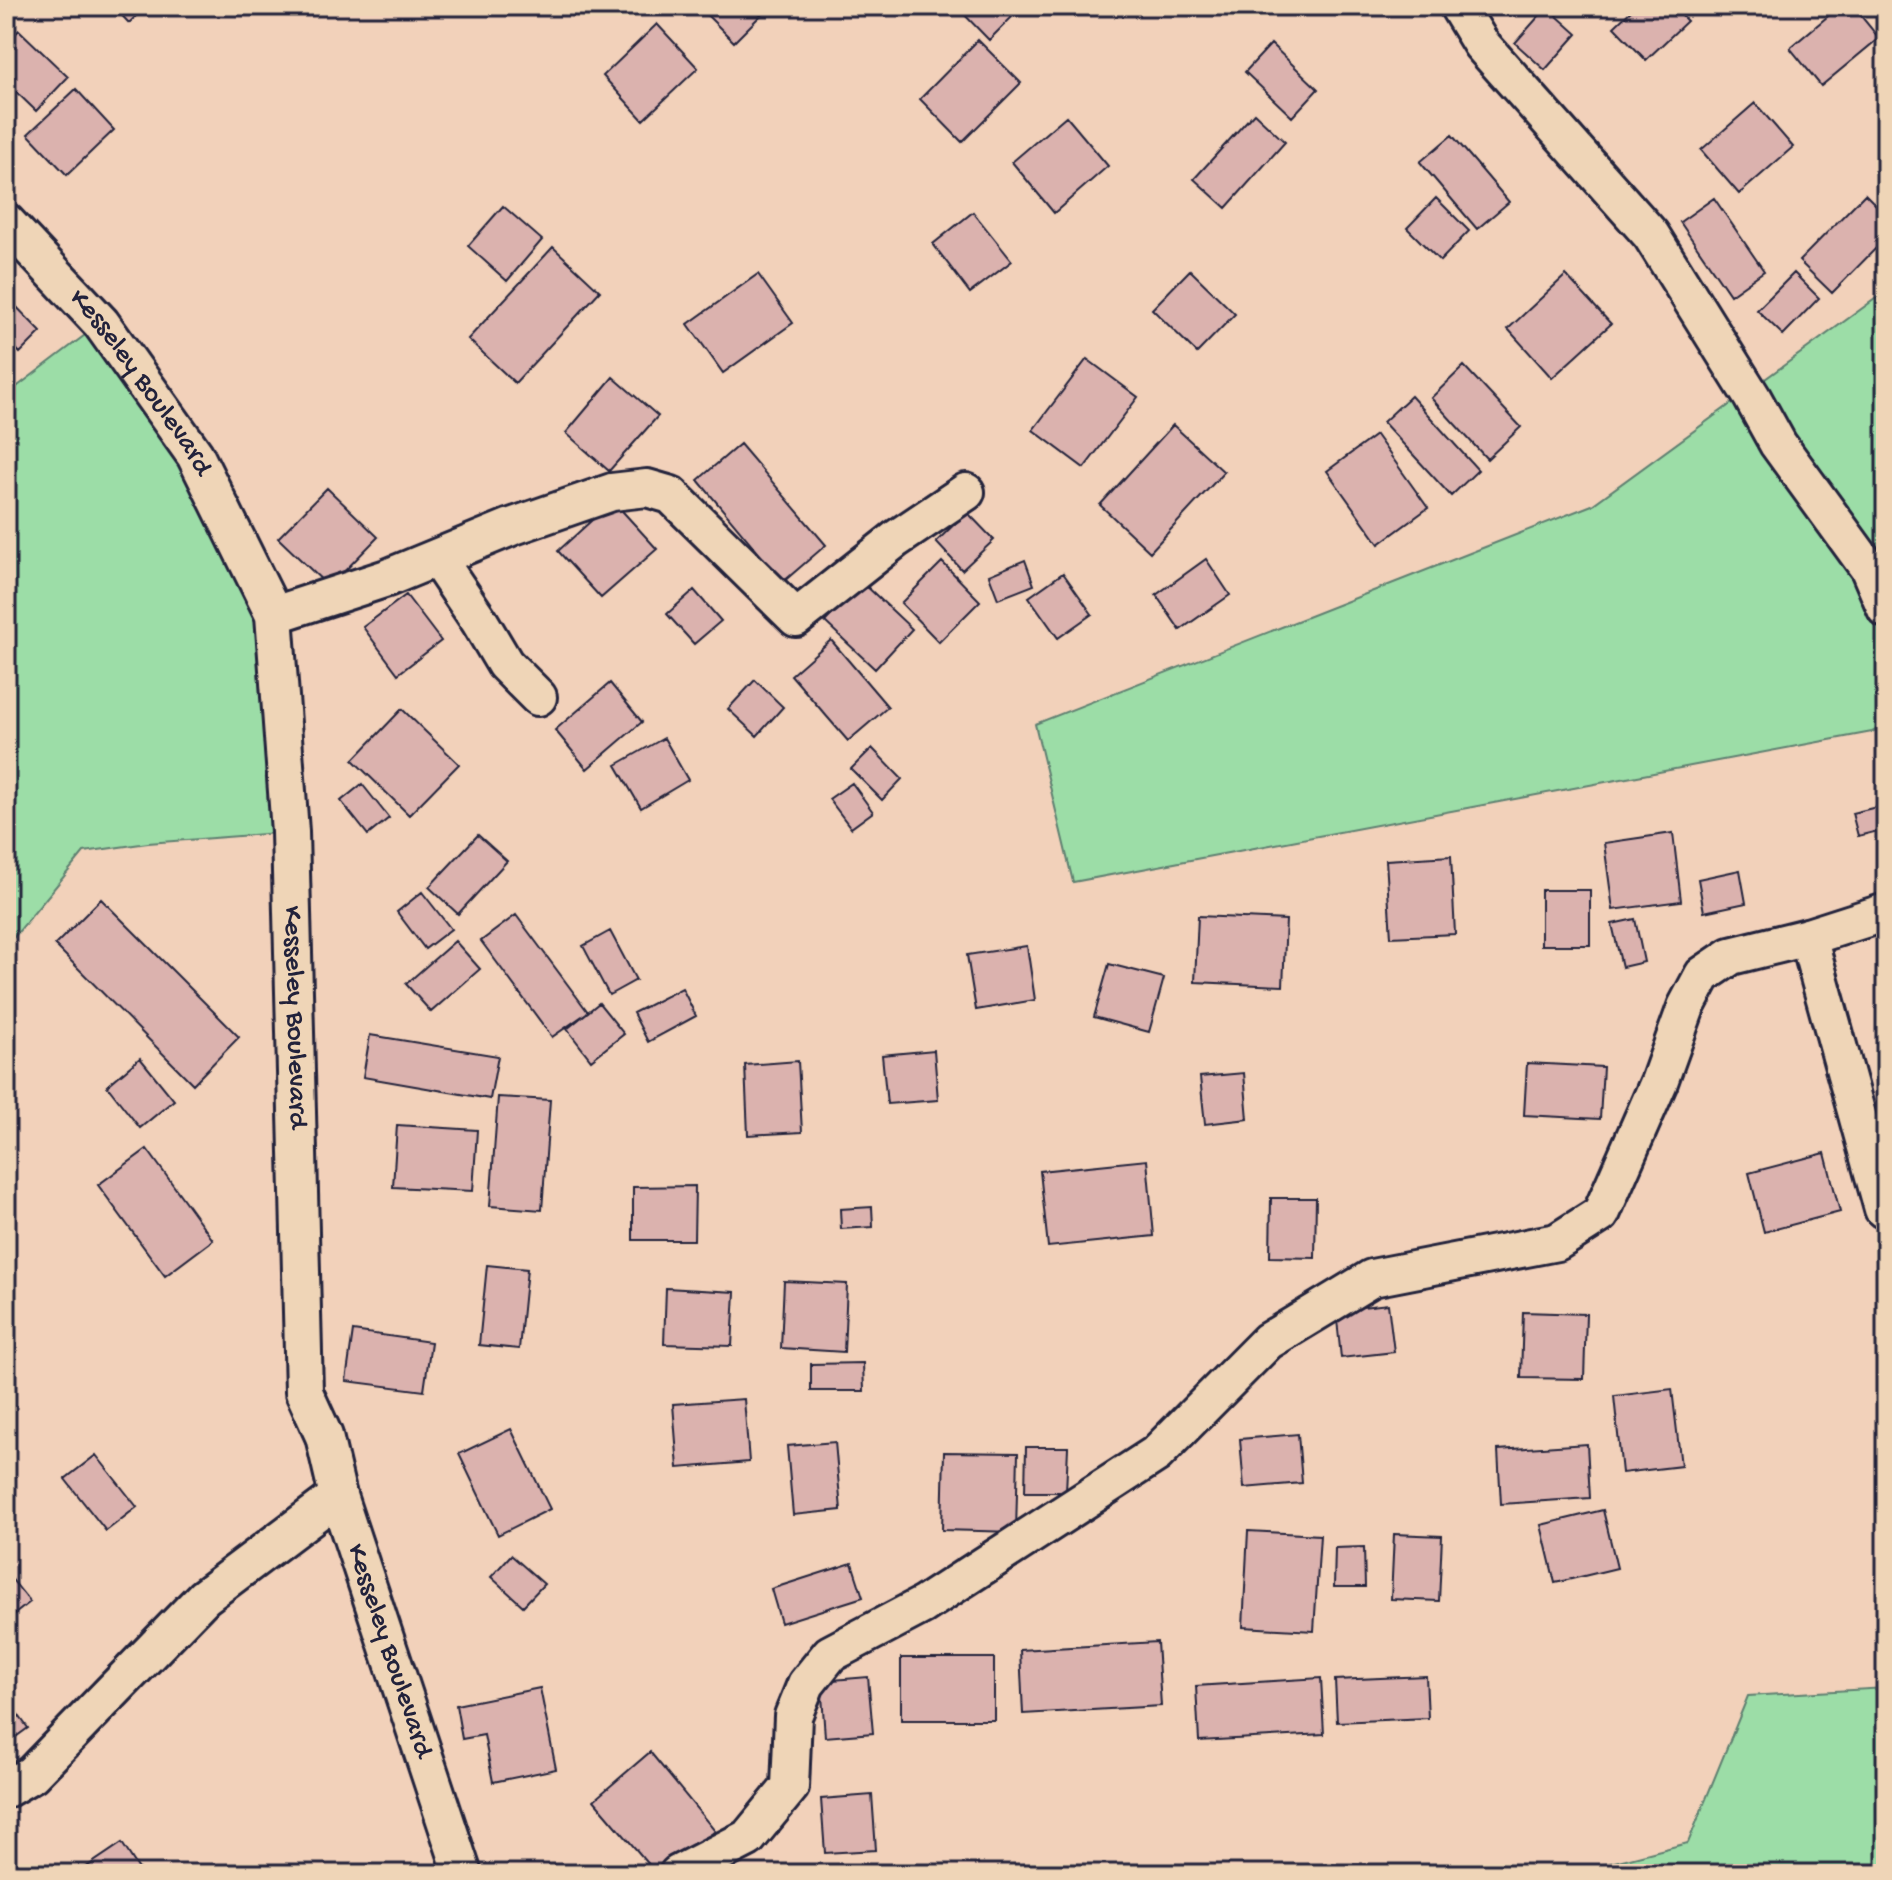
<svg xmlns="http://www.w3.org/2000/svg" width="1892" height="1880" font-family="'Gochi Hand',sans-serif">
<rect width="100%" height="100%" fill="#f2d1ba"/>
<filter id="ink" filterUnits="userSpaceOnUse"><feTurbulence type="fractalNoise" baseFrequency=".0125" numOctaves="2"/><feDisplacementMap in="SourceGraphic" scale="16" xChannelSelector="R" yChannelSelector="G"/><feConvolveMatrix kernelMatrix="1 2 1 2 8 2 1 2 1" color-interpolation-filters="sRGB"/></filter>
<g filter="url(#ink)">
<path fill="#9cdda7" stroke="#5f8071" stroke-width="2" d="M 1886,291 L 1886,725 L 1872,732 L 1073,882 L 1035,724 L 1592,505 Z
M 101,323 L 274,615 L 290,832 L 148,843 L 84,852 L 6,947 L 6,395 Z
M 1886,1688 L 1886,1874 L 1568,1874 L 1688,1843 L 1748,1696 Z"/>
<path fill="#dbb2ae" stroke="#22223b" stroke-width="2" d="M 113,6 L 146,6 L 129,23 Z
M 698,6 L 770,6 L 734,42 Z
M 1002,6 L 1012,17 L 989,40 L 957,7 Z
M 1636,6 L 1672,6 L 1687,21 L 1646,60 L 1614,27 Z
M 1840,6 L 1853,6 L 1879,38 L 1821,86 L 1790,48 Z
M 1547,7 L 1577,34 L 1545,70 L 1515,43 Z
M 657,24 L 698,68 L 643,120 L 603,76 Z
M 19,30 L 68,77 L 36,111 L 6,82 L 6,44 Z
M 978,40 L 1021,83 L 962,142 L 920,99 Z
M 1271,44 L 1318,89 L 1292,117 L 1245,72 Z
M 76,89 L 114,130 L 67,175 L 28,134 Z
M 1755,103 L 1793,147 L 1739,194 L 1701,150 Z
M 1254,113 L 1285,142 L 1226,208 L 1194,179 Z
M 1066,116 L 1108,166 L 1054,213 L 1012,162 Z
M 1452,135 L 1509,202 L 1477,229 L 1420,162 Z
M 1865,194 L 1886,215 L 1886,238 L 1832,293 L 1799,261 Z
M 1436,198 L 1469,231 L 1440,261 L 1407,228 Z
M 1714,198 L 1764,271 L 1730,295 L 1680,222 Z
M 503,206 L 542,240 L 507,281 L 468,246 Z
M 973,212 L 1012,261 L 970,293 L 933,244 Z
M 553,247 L 600,291 L 515,383 L 468,339 Z
M 1190,270 L 1235,314 L 1197,353 L 1152,309 Z
M 1794,273 L 1819,298 L 1783,335 L 1757,310 Z
M 758,274 L 793,323 L 723,373 L 688,324 Z
M 1566,275 L 1611,324 L 1552,378 L 1508,329 Z
M 6,296 L 41,332 L 20,353 L 6,338 Z
M 1087,359 L 1138,397 L 1084,468 L 1033,430 Z
M 1464,366 L 1521,427 L 1487,459 L 1431,398 Z
M 613,377 L 658,416 L 609,471 L 566,433 Z
M 1411,396 L 1478,470 L 1451,496 L 1383,422 Z
M 1173,425 L 1224,472 L 1150,552 L 1100,505 Z
M 1376,435 L 1428,508 L 1379,544 L 1327,471 Z
M 740,444 L 826,545 L 783,582 L 698,480 Z
M 327,488 L 378,537 L 329,587 L 278,538 Z
M 613,501 L 657,549 L 601,598 L 558,551 Z
M 967,512 L 994,540 L 962,570 L 936,542 Z
M 1206,559 L 1230,595 L 1180,630 L 1156,595 Z
M 1025,560 L 1034,585 L 998,599 L 989,575 Z
M 942,562 L 980,601 L 939,642 L 901,603 Z
M 1063,573 L 1092,614 L 1058,638 L 1029,597 Z
M 862,582 L 912,629 L 875,669 L 825,622 Z
M 694,590 L 721,621 L 694,644 L 667,614 Z
M 406,595 L 441,641 L 398,674 L 363,627 Z
M 831,640 L 888,707 L 848,741 L 791,675 Z
M 755,680 L 783,707 L 757,736 L 728,709 Z
M 610,683 L 642,722 L 587,769 L 555,730 Z
M 402,709 L 459,764 L 409,815 L 353,760 Z
M 664,738 L 688,780 L 641,808 L 616,765 Z
M 872,748 L 902,779 L 882,800 L 851,769 Z
M 852,783 L 873,812 L 851,828 L 829,799 Z
M 362,784 L 389,818 L 368,835 L 341,801 Z
M 1881,806 L 1886,829 L 1858,836 L 1852,813 Z
M 1673,833 L 1681,901 L 1613,910 L 1604,843 Z
M 478,835 L 507,861 L 458,914 L 429,887 Z
M 1451,856 L 1455,934 L 1391,937 L 1386,860 Z
M 1740,870 L 1746,903 L 1704,912 L 1698,879 Z
M 1541,890 L 1590,890 L 1590,945 L 1541,945 Z
M 422,892 L 451,929 L 425,949 L 397,912 Z
M 101,899 L 239,1037 L 193,1084 L 55,945 Z
M 516,915 L 588,1012 L 552,1037 L 481,941 Z
M 1198,916 L 1286,920 L 1283,986 L 1195,982 Z
M 1635,919 L 1644,962 L 1622,967 L 1612,924 Z
M 610,931 L 636,980 L 609,995 L 583,946 Z
M 455,941 L 480,969 L 431,1012 L 406,984 Z
M 1027,946 L 1035,1000 L 976,1010 L 967,955 Z
M 1109,964 L 1164,978 L 1149,1032 L 1094,1017 Z
M 682,988 L 696,1016 L 648,1042 L 633,1013 Z
M 599,1003 L 624,1034 L 591,1060 L 567,1029 Z
M 370,1035 L 498,1056 L 490,1099 L 363,1077 Z
M 934,1050 L 938,1100 L 887,1104 L 882,1055 Z
M 140,1058 L 174,1100 L 140,1128 L 107,1086 Z
M 798,1061 L 802,1132 L 748,1135 L 745,1065 Z
M 1527,1063 L 1603,1067 L 1600,1119 L 1524,1115 Z
M 1244,1073 L 1248,1119 L 1205,1124 L 1200,1077 Z
M 498,1097 L 550,1100 L 542,1210 L 490,1206 Z
M 397,1125 L 477,1130 L 473,1191 L 393,1187 Z
M 147,1149 L 213,1240 L 165,1276 L 98,1185 Z
M 1825,1153 L 1840,1212 L 1764,1232 L 1749,1173 Z
M 1147,1160 L 1154,1236 L 1048,1247 L 1040,1171 Z
M 695,1186 L 694,1240 L 633,1240 L 633,1187 Z
M 1271,1198 L 1316,1198 L 1315,1258 L 1270,1257 Z
M 872,1207 L 873,1227 L 841,1229 L 840,1209 Z
M 487,1265 L 527,1269 L 519,1349 L 479,1345 Z
M 784,1281 L 847,1284 L 844,1352 L 781,1348 Z
M 666,1288 L 735,1292 L 732,1346 L 664,1344 Z
M 1388,1304 L 1394,1352 L 1341,1358 L 1336,1310 Z
M 1523,1312 L 1586,1314 L 1584,1379 L 1521,1378 Z
M 353,1331 L 431,1342 L 424,1391 L 346,1381 Z
M 863,1363 L 864,1391 L 811,1391 L 811,1364 Z
M 1672,1389 L 1681,1466 L 1622,1473 L 1614,1396 Z
M 744,1399 L 749,1462 L 678,1468 L 673,1404 Z
M 511,1429 L 550,1509 L 498,1535 L 459,1454 Z
M 1298,1434 L 1302,1483 L 1244,1488 L 1240,1439 Z
M 835,1442 L 841,1510 L 793,1515 L 787,1446 Z
M 1587,1444 L 1590,1498 L 1501,1504 L 1498,1450 Z
M 1026,1447 L 1068,1447 L 1066,1492 L 1025,1492 Z
M 944,1452 L 1018,1453 L 1016,1532 L 942,1530 Z
M 96,1455 L 137,1507 L 106,1531 L 65,1479 Z
M 1603,1510 L 1617,1568 L 1555,1583 L 1541,1525 Z
M 1248,1531 L 1320,1535 L 1314,1631 L 1243,1627 Z
M 1394,1534 L 1442,1536 L 1439,1601 L 1391,1599 Z
M 1364,1547 L 1365,1587 L 1334,1587 L 1335,1548 Z
M 511,1555 L 544,1584 L 523,1606 L 491,1577 Z
M 852,1563 L 863,1597 L 781,1623 L 771,1589 Z
M 6,1572 L 30,1602 L 6,1621 Z
M 1157,1642 L 1161,1706 L 1023,1714 L 1020,1650 Z
M 901,1658 L 994,1658 L 994,1720 L 901,1720 Z
M 1426,1676 L 1428,1718 L 1337,1722 L 1335,1680 Z
M 868,1677 L 873,1733 L 825,1737 L 821,1681 Z
M 1321,1678 L 1324,1734 L 1199,1741 L 1196,1686 Z
M 540,1688 L 556,1769 L 493,1782 L 484,1735 L 462,1739 L 456,1705 Z
M 6,1698 L 28,1728 L 6,1744 Z
M 650,1752 L 715,1831 L 664,1874 L 657,1874 L 594,1800 Z
M 872,1795 L 876,1850 L 825,1853 L 821,1799 Z
M 122,1843 L 142,1874 L 76,1874 Z"/>
<g fill="none" stroke-linecap="round" stroke-linejoin="round">
<defs>
<g id="minor">
<path d="M 1458,6 L 1481,44 L 1651,235 L 1752,397 L 1778,444 L 1869,569 L 1886,609"/>
<path id="s1" d="M 6,222 L 101,323 L 195,455 L 274,615 L 290,832 L 304,1392 L 324,1436 L 338,1496 L 463,1874"/>
<path d="M 437,558 L 480,622 L 505,664 L 538,697"/>
<path d="M 274,615 L 387,578 L 511,527 L 612,492 L 647,488 L 671,495 L 796,618 L 896,539 L 966,492"/>
<path d="M 1808,937 L 1883,1209 L 1886,1210"/>
<path d="M 6,1789 L 32,1774 L 204,1597 L 338,1496"/>
<path d="M 678,1874 L 748,1838 L 790,1787 L 793,1716 L 806,1684 L 830,1654 L 923,1605 L 1156,1454 L 1268,1341 L 1372,1278 L 1557,1242 L 1601,1214 L 1659,1082 L 1686,1007 L 1703,975 L 1731,956 L 1808,937 L 1886,912"/>
</g>
</defs>
<use href="#minor" stroke="#22223b" stroke-width="42"/>
<use href="#minor" stroke="#efd5b7" stroke-width="36"/>
</g>
</g>
<g text-anchor="middle" dominant-baseline="central" stroke-width="6" stroke-linejoin="round" paint-order="stroke">
<g font-size="28" fill="#22223b" stroke="#efd5b7">
<text stroke="none"><textPath href="#s1" startOffset="210">Kesseley Boulevard</textPath></text>
<text stroke="none"><textPath href="#s1" startOffset="882">Kesseley Boulevard</textPath></text>
<text stroke="none"><textPath href="#s1" startOffset="1530">Kesseley Boulevard</textPath></text>
</g>
</g>
<rect width="1892" height="1880" fill="none" stroke="#efd5b7" stroke-width="32"/>
<rect x="16" y="16" width="1860" height="1848" fill="none" stroke="#22223b" stroke-width="3" filter="url(#ink)"/>
</svg>
